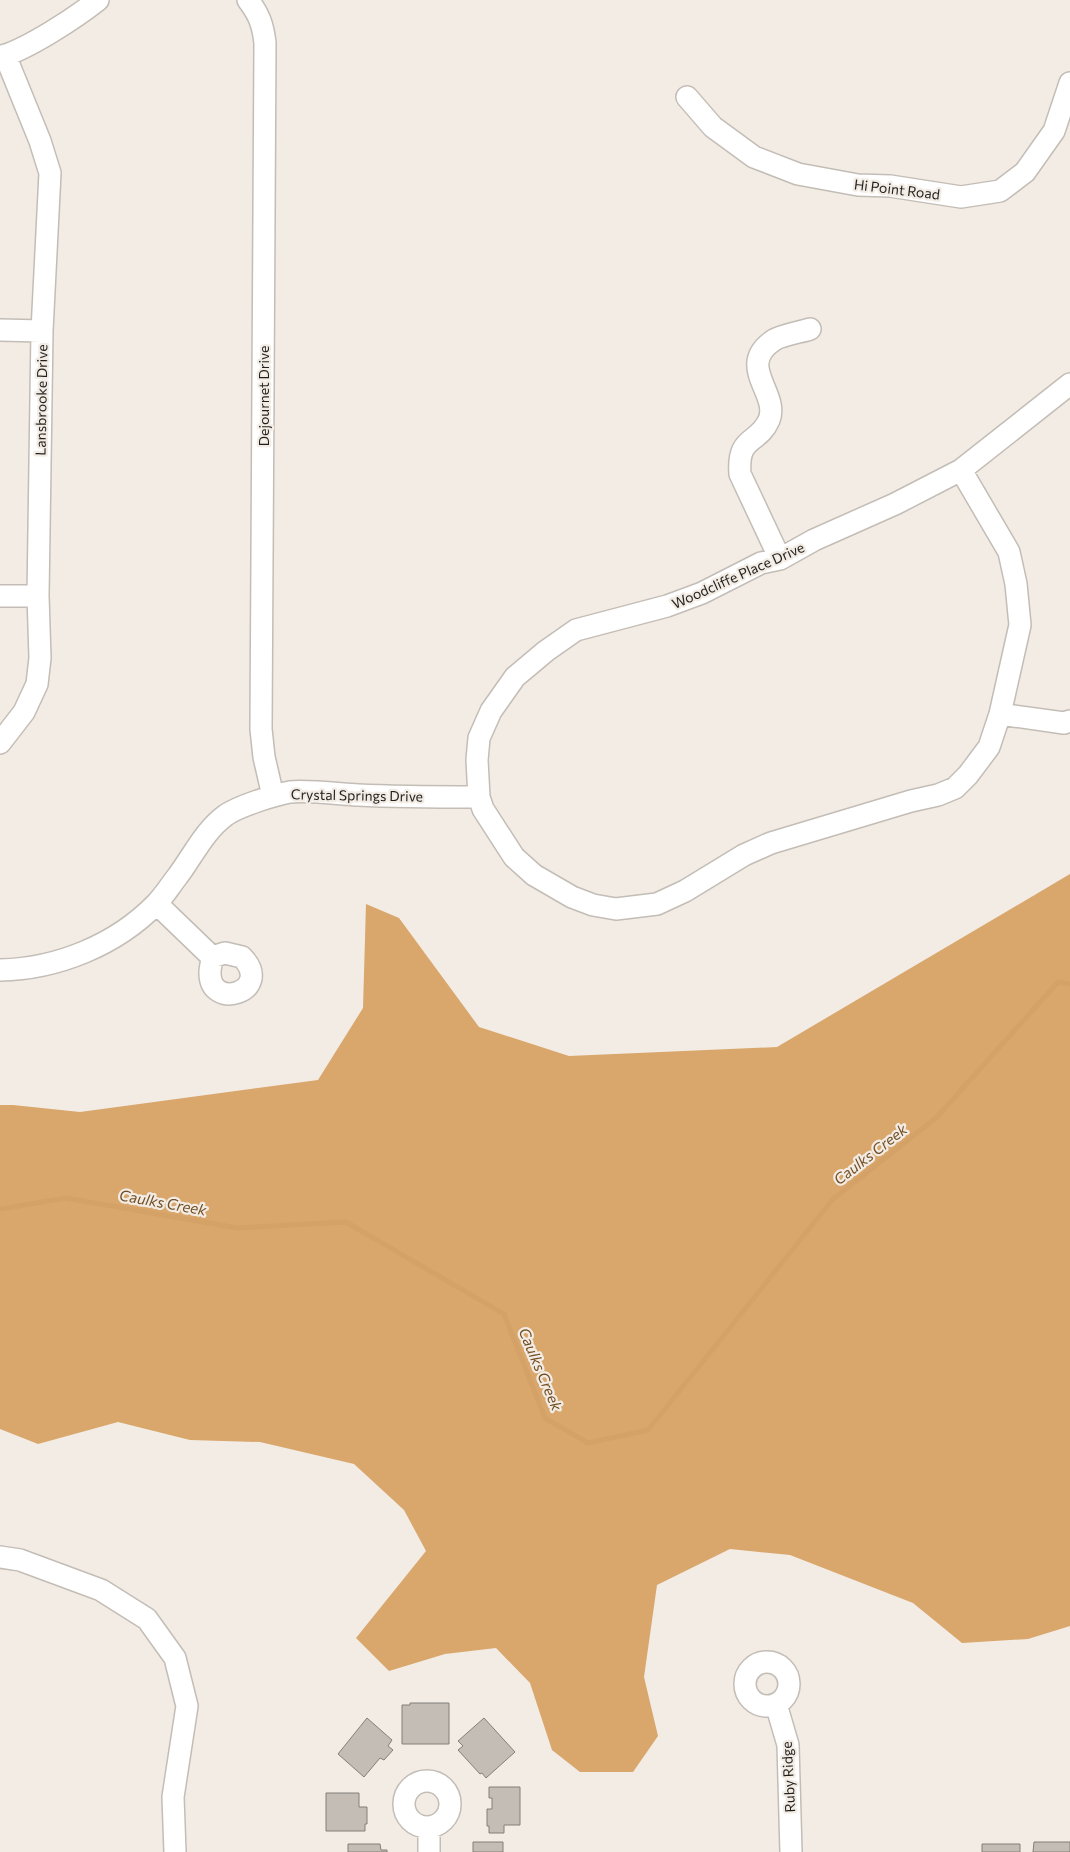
<svg xmlns="http://www.w3.org/2000/svg" width="1070" height="1852" font-family="Commissioner,sans-serif">
<rect width="100%" height="100%" fill="#f2ece5"/>
<path fill="#d9a66c" d="M 1070,874 L 1070,1626 L 1028,1639 L 962,1643 L 913,1603 L 790,1555 L 730,1549 L 657,1585 L 644,1677 L 658,1736 L 633,1772 L 580,1772 L 552,1750 L 530,1683 L 496,1648 L 445,1654 L 389,1671 L 356,1638 L 426,1551 L 404,1510 L 354,1464 L 260,1442 L 190,1440 L 118,1422 L 38,1444 L 0,1429 L 0,1105 L 13,1105 L 80,1112 L 318,1080 L 363,1008 L 366,904 L 399,918 L 479,1027 L 569,1056 L 777,1047 Z"/>
<g fill="none" stroke-linecap="round" stroke-linejoin="round">
<path stroke="#d4a167" stroke-width="5" d="M 0,1209 L 66,1198 L 237,1228 L 346,1222 L 504,1314 L 545,1418 L 588,1443 L 648,1430 L 833,1199 L 936,1118 L 1058,982 L 1070,984"/>
</g>
<path fill="#c3bdb6" stroke="#847f79" d="M 410,1703 L 449,1703 L 449,1744 L 402,1744 L 402,1705 L 410,1705 Z
M 367,1718 L 392,1740 L 388,1746 L 393,1750 L 384,1760 L 380,1758 L 364,1777 L 338,1754 Z
M 484,1718 L 515,1752 L 486,1778 L 482,1773 L 480,1774 L 458,1750 L 463,1746 L 458,1741 Z
M 489,1787 L 520,1787 L 520,1825 L 504,1825 L 504,1833 L 489,1833 L 489,1826 L 487,1826 L 487,1809 L 492,1809 L 492,1798 L 489,1798 Z
M 326,1793 L 359,1793 L 359,1807 L 367,1807 L 367,1824 L 365,1824 L 365,1831 L 326,1831 Z
M 473,1842 L 503,1842 L 503,1852 L 473,1852 Z
M 1034,1842 L 1070,1842 L 1070,1852 L 1033,1852 Z
M 348,1844 L 380,1844 L 381,1850 L 387,1850 L 387,1852 L 348,1852 Z
M 982,1844 L 1020,1844 L 1020,1852 L 982,1852 Z"/>
<g fill="none" stroke-linecap="round" stroke-linejoin="round">
<defs>
<path id="minor" d="M 248,0 C 259,14 263,25 265,43 L 261,729 L 264,757 L 273,796
M 0,57 C 28,49 75,18 98,0
M 687,97 L 713,127 L 754,157 L 798,174 L 858,185 L 890,186 L 961,197 L 1000,191 L 1025,172 L 1054,131 L 1070,83
M 0,330 L 42,331
M 961,470 L 1009,552 L 1016,584 L 1020,625 L 1000,714 L 989,747 L 968,775 L 955,788 L 938,795 L 911,801 L 771,843 L 744,855 L 685,891 L 657,904 L 616,909 L 593,905 L 572,897 L 534,875 L 514,857 L 483,809 L 479,797 L 477,760 L 479,738 L 491,711 L 515,677 L 546,651 L 576,630 L 667,606 L 702,593 L 761,563 L 780,559 L 814,540 L 895,504 L 961,470 L 1070,384
M 780,559 L 740,474 C 737,435 758,445 769,420 C 780,393 735,366 774,340 C 782,335 801,332 810,329
M 0,596 L 38,596
M 1000,714 L 1064,723 L 1070,721
M 0,743 L 24,712 L 37,684 L 40,658 L 38,596 L 42,331 L 50,173 L 40,141 L 5,55
M 157,904 L 212,957
M 225,953 L 242,957 C 275,991 209,1012 210,972 C 210,967 212,962 212,957 Z
M 0,970 C 57,969 116,945 156,904 C 164,896 170,886 177,877 C 193,856 204,831 226,815 C 239,806 274,795 290,792 C 307,790 340,794 358,795 C 398,797 439,797 479,797
M 0,1557 L 20,1560 L 101,1590 L 147,1619 L 175,1658 L 187,1706 L 173,1797 L 175,1852
M745 1684a22 22 0 1 1 44 0a22 22 0 1 1-44 0Z
M 776,1704 L 788,1745 L 791,1852
M404 1804a23 23 0 1 1 46 0a23 23 0 1 1-46 0Z
M 429,1827 L 429,1852"/>
</defs>
<use href="#minor" stroke="#c3bdb6" stroke-width="24"/>
<use href="#minor" stroke="#fff" stroke-width="21"/>
</g>
<g text-anchor="middle" dominant-baseline="central" stroke-width="4.5" stroke-linejoin="round" paint-order="stroke">
<g font-size="14" fill="#211f1c" stroke="#f2ece5">
<text transform="translate(897 189) rotate(7)">Hi Point Road</text>
<text transform="translate(263 396) rotate(-90)">Dejournet Drive</text>
<text transform="translate(41 400) rotate(-89)">Lansbrooke Drive</text>
<text transform="translate(738 575) rotate(-24)">Woodcliffe Place Drive</text>
<text transform="translate(357 795) rotate(1)">Crystal Springs Drive</text>
<text transform="translate(788 1777) rotate(-93)">Ruby Ridge</text>
</g>
<g font-size="15" font-style="italic" fill="#724e23" stroke="#f2ece5">
<text transform="translate(870 1154) rotate(-38)">Caulks Creek</text>
<text transform="translate(163 1202) rotate(10)">Caulks Creek</text>
<text transform="translate(541 1369) rotate(67)">Caulks Creek</text>
</g>
</g>
</svg>
